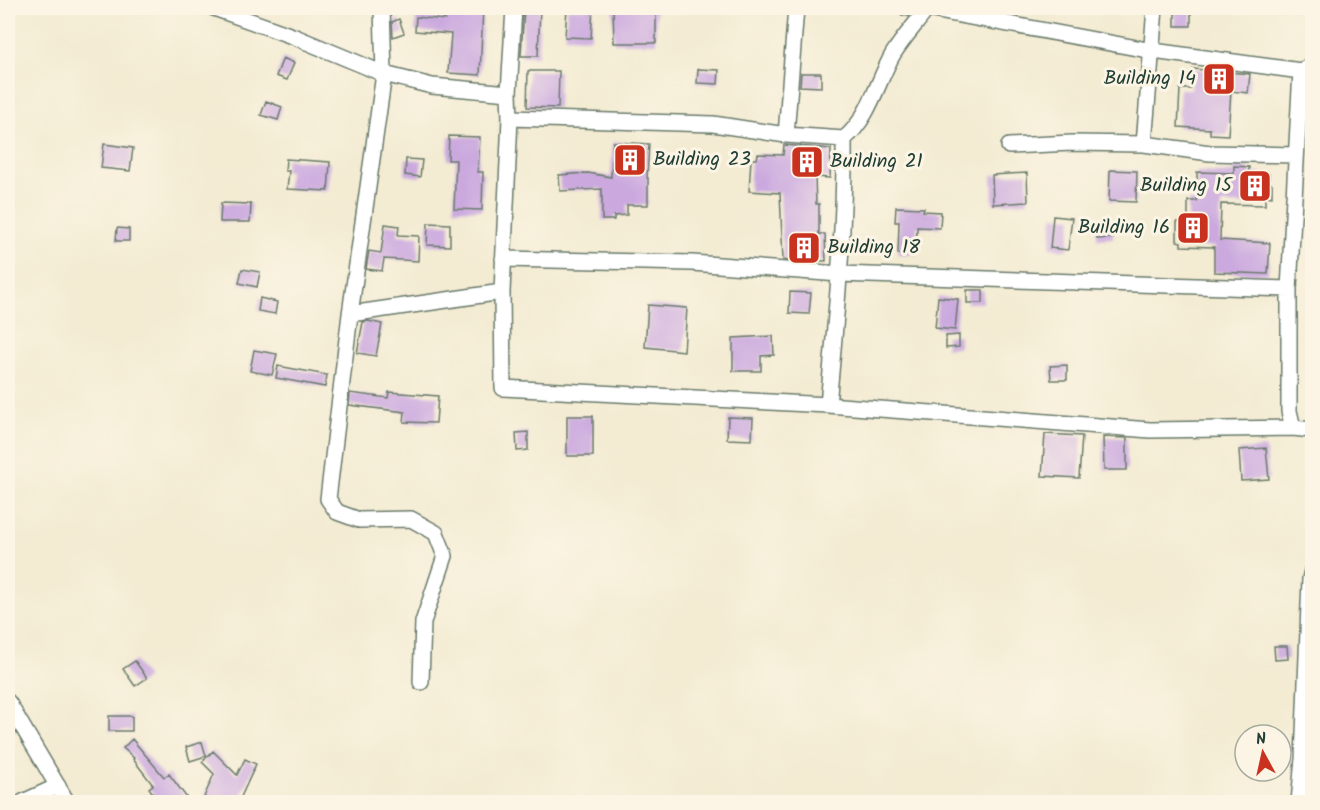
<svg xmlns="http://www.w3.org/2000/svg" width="1320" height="810" font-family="Kalam,sans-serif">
<rect width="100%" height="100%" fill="#fcf5e5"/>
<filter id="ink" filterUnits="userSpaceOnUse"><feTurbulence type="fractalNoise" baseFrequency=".0167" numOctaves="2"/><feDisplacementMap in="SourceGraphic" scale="12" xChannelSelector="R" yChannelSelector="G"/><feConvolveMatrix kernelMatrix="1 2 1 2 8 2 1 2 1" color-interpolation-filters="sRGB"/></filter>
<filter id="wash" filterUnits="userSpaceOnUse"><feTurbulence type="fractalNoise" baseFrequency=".008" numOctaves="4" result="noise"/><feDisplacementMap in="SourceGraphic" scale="24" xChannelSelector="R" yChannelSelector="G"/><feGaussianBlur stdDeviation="1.35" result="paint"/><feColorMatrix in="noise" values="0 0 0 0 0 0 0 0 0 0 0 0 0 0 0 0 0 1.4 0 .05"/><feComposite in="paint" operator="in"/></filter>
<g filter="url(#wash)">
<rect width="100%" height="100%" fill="#f3ebd2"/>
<g id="blocks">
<path fill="#cba9df" d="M 447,8 L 483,8 L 480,75 L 448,73 L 451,34 L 415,31 L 416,17 L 445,20 Z
M 524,8 L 540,8 L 538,56 L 521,56 Z
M 567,8 L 593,8 L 591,38 L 565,37 Z
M 613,8 L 656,8 L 656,43 L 614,43 Z
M 1175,8 L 1191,8 L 1191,26 L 1175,26 Z
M 399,19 L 404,33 L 393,37 L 392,22 Z
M 283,58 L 294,63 L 287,80 L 276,76 Z
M 698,69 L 719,70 L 718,84 L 697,83 Z
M 1193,69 L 1250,74 L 1248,93 L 1231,91 L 1228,135 L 1210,134 L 1210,129 L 1178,127 L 1180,89 L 1191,89 Z
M 528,71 L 559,71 L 558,108 L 527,107 Z
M 801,73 L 821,73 L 821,87 L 800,86 Z
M 266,101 L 282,107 L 278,120 L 261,115 Z
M 449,136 L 480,137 L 478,172 L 483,172 L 482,210 L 454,209 L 456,160 L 448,160 Z
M 613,142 L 649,144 L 647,178 L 648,178 L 648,205 L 627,205 L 627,215 L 614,216 L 614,220 L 602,220 L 602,189 L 560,191 L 559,175 L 588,173 L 611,177 Z
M 104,144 L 133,148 L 130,171 L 101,168 Z
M 784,145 L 831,149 L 830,178 L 815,177 L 816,204 L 819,204 L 819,234 L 825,234 L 826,261 L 783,260 L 780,193 L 749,191 L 751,159 L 757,159 L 758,154 L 783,155 Z
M 286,159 L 330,162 L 328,191 L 287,189 L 289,171 L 285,171 Z
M 406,159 L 422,160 L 420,177 L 405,175 Z
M 1234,166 L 1249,167 L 1249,173 L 1269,174 L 1269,183 L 1272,184 L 1272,197 L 1265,196 L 1265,205 L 1221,204 L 1220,240 L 1270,243 L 1268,274 L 1214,272 L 1214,247 L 1181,246 L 1181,242 L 1177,241 L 1177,222 L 1188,221 L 1188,201 L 1197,201 L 1197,172 L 1234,173 Z
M 1110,170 L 1137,171 L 1136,202 L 1109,201 Z
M 1027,173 L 1028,202 L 993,204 L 992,175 Z
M 221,203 L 251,204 L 250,222 L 220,222 Z
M 896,207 L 924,208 L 923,211 L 941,212 L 940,228 L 917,227 L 916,254 L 898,254 L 899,222 L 895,222 Z
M 1053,216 L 1072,218 L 1068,250 L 1050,248 Z
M 428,223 L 450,224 L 450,246 L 427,245 Z
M 385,224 L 399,226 L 398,235 L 419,236 L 418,261 L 384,259 L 382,271 L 366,269 L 369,251 L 381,253 Z
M 1097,224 L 1113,224 L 1113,238 L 1097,239 Z
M 117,228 L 129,229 L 129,241 L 116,241 Z
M 242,269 L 260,272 L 257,287 L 239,283 Z
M 967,290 L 983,290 L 983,303 L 967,303 Z
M 790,292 L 811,293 L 809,314 L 789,313 Z
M 938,297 L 958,299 L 955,330 L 935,328 Z
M 260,298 L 277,302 L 275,314 L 258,311 Z
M 648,305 L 687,308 L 684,351 L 645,347 Z
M 368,321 L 382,324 L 376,356 L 357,353 L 363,322 Z
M 959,335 L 959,347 L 946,348 L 946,336 Z
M 773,336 L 774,355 L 761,356 L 761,371 L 733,371 L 733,338 Z
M 254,350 L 277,354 L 272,375 L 250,371 Z
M 1067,365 L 1067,380 L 1051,380 L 1050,366 Z
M 278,366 L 327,375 L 325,387 L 276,378 Z
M 389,392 L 438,396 L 436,423 L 404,422 L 405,412 L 349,405 L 350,393 L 388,398 Z
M 567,416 L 593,416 L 593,456 L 567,456 Z
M 728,417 L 753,418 L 752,440 L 727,439 Z
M 528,432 L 528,450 L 517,451 L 516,433 Z
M 1045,434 L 1082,436 L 1079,478 L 1042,476 Z
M 1103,437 L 1127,438 L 1127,470 L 1104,470 Z
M 1266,448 L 1269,479 L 1241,481 L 1239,450 Z
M 1274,646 L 1287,646 L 1288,659 L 1275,660 Z
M 135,661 L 147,678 L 135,686 L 123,669 Z
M 109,716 L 132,716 L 132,731 L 109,731 Z
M 132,739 L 164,777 L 169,774 L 190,802 L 159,802 L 149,788 L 153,785 L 133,759 L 134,758 L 123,748 Z
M 202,742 L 206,756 L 190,761 L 186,747 Z
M 213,751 L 237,775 L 245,759 L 256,764 L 240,799 L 238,798 L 235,802 L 216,802 L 204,797 L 214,774 L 202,762 Z"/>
</g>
</g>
<g filter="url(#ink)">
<use href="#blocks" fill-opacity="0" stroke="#697a6b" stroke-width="1.5"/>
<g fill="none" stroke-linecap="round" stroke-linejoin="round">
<defs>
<path id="minor" d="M 214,8 L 295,37 L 384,74 L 432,86 L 509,93
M 382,8 L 384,74 L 350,314 L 328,499 L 337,512 L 359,520 L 411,519 L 436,533 L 445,556 L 423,622 L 421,682
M 514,8 L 509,93 L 510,118 L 502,292 L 503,388 L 828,405 L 1150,430 L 1293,428
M 906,8 L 927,9 L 1153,51 L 1301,71
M 1312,65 L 1301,71 L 1289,289 L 1289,411 L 1293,428 L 1312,430
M 510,118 L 713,124 L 786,135 L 844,139 C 845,228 836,316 828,405
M 786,135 L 796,8
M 844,139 C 870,117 877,82 893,54 C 903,38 916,24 927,9
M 1144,144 L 1155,8
M 1009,146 L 1072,143 L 1144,144 L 1210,153 L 1295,155
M 503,259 L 692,263 L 840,274 L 1289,289
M 350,314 L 502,292
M 8,702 L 67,802
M 23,802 L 58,786
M 1299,802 L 1303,759 L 1310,579 L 1312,571"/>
</defs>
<use href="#minor" stroke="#697a6b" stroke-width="18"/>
<use href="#minor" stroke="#fff" stroke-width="15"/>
</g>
</g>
<defs>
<symbol id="building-square" viewBox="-11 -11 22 22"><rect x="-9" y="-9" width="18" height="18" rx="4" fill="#c8321e" stroke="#fcf5e5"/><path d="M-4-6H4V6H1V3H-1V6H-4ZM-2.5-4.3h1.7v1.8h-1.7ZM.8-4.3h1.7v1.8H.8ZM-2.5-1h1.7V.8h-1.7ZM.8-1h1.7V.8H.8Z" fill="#fff"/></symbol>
</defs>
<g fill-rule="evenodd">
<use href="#building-square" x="1200" y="60" width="38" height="38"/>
<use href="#building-square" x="611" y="141" width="38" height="38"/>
<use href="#building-square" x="788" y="143" width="38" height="38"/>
<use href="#building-square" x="1236" y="167" width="38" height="38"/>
<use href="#building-square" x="1174" y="209" width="38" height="38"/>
<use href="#building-square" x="785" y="229" width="38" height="38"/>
</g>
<g text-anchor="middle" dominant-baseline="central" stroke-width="6" stroke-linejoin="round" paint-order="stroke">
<g font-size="20" fill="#1f3d34" stroke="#fcf5e5" text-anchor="end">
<text x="1196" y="79">Building 14</text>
<text x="653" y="160" text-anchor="start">Building 23</text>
<text x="830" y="162" text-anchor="start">Building 21</text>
<text x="1232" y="186">Building 15</text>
<text x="1170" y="228">Building 16</text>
<text x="827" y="248" text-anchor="start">Building 18</text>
</g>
</g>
<rect width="1320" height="810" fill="none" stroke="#fcf5e5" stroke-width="30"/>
<g transform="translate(1263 753) rotate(352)"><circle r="28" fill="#fcf5e5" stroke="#a4ab9e" stroke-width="1.5"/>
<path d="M0-4.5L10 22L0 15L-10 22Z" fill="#c8321e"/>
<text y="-9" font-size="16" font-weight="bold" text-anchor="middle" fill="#1f3d34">N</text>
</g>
</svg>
